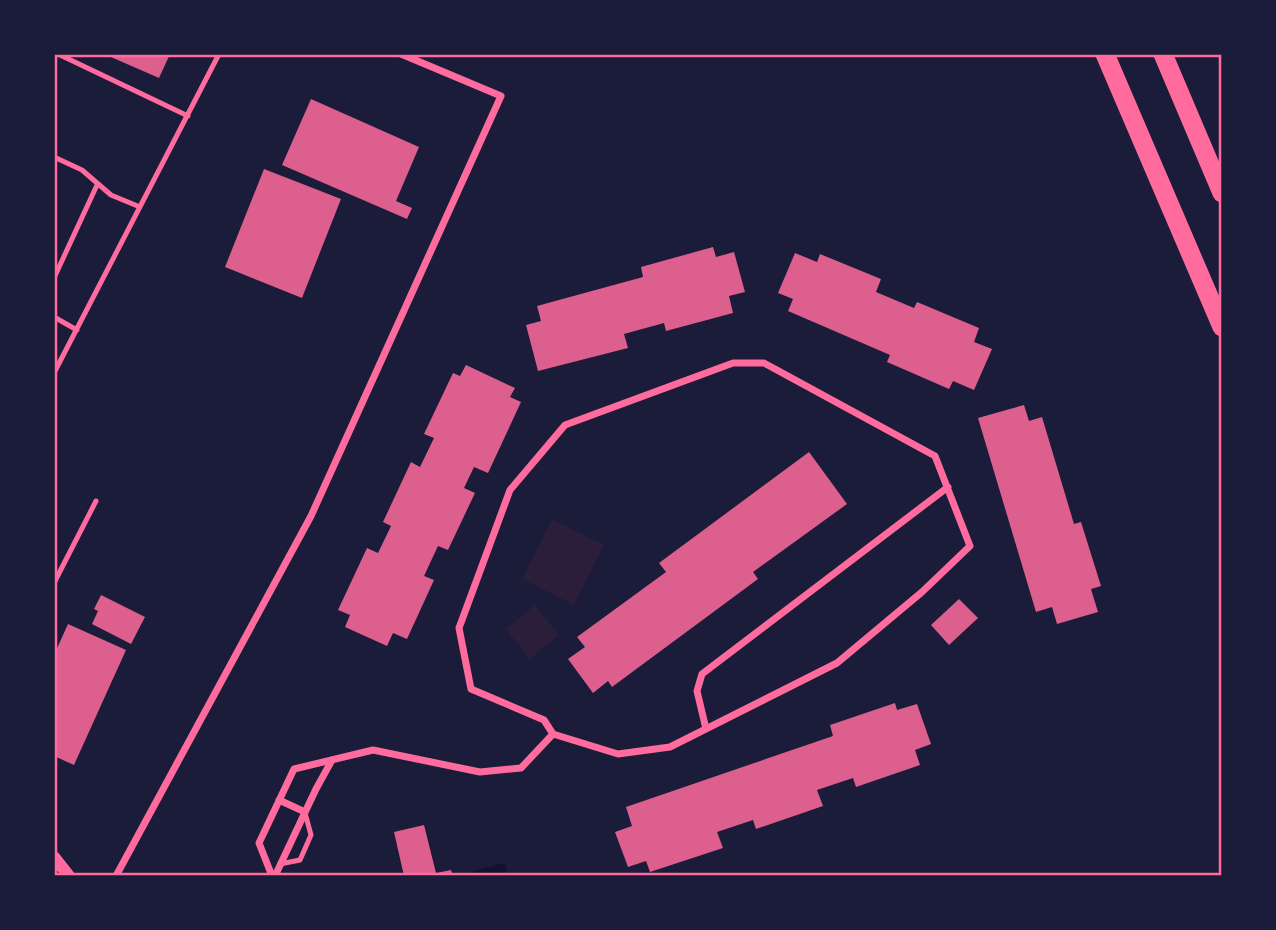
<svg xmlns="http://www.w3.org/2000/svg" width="1276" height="930" font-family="Figtree,sans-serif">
<rect width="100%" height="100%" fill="#1b1b3a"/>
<path fill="#2a1e3b" d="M 552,519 L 604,545 L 574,605 L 522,579 Z
M 535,605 L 559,635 L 530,659 L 506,629 Z"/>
<path fill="#12122b" d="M 505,863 L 508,876 L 471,876 L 470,872 Z"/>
<path fill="#dd5f8e" d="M 104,54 L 170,54 L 159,78 Z
M 311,99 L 419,147 L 396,201 L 412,208 L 407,219 L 282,165 Z
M 264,169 L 341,199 L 302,298 L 225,267 Z
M 713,247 L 716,257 L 734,252 L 745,292 L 729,296 L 733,313 L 666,331 L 664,323 L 624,334 L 628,348 L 538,371 L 526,325 L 541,321 L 537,306 L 643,277 L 641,267 Z
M 795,253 L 817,262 L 820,254 L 881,279 L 876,292 L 914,308 L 917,302 L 979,328 L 974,342 L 992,349 L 974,390 L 953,381 L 949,389 L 887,362 L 890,355 L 788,311 L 793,299 L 778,293 Z
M 466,365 L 515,388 L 510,397 L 521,402 L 488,473 L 474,467 L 464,488 L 475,493 L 448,550 L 438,546 L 424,576 L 434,580 L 407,639 L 393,633 L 387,646 L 345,627 L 350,615 L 338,610 L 367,548 L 378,553 L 391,526 L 383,522 L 411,462 L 420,467 L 434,438 L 424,434 L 453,373 L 460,376 Z
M 1024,405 L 1029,421 L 1042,417 L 1074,524 L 1081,522 L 1101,586 L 1091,589 L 1098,612 L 1057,624 L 1052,607 L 1036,612 L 978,418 Z
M 809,452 L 847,504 L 753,572 L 758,579 L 612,687 L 608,681 L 593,693 L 568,659 L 585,647 L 577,637 L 666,572 L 659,563 Z
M 101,595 L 145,617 L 131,644 L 92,624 L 98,611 L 94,609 Z
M 959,599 L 978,618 L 949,645 L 931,625 Z
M 68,624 L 126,650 L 74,765 L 54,756 L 54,655 Z
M 895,703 L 897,710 L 917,704 L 931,744 L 915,750 L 920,765 L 856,787 L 853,778 L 817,790 L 823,806 L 756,829 L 753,820 L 717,832 L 723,848 L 650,872 L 646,861 L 628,867 L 615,832 L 632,826 L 626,807 L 833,736 L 830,725 Z
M 424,825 L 436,873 L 451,870 L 453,876 L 404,876 L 394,832 Z"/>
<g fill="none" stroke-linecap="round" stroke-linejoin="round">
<path stroke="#ff6b9d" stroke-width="5" d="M 58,54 L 188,116
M 54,157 L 82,170 L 111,195 L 140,207
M 54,278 L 97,185
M 54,317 L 77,330
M 54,373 L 219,54
M 54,583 L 96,501
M 280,864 L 300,860 L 311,835 L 305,813"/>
<path stroke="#ff6b9d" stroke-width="7" d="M 733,363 L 764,363 L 935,456 L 970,546 L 922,592 L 837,663 L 670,747 L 618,754 L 553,734 L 544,720 L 471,689 L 459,628 L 510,490 L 565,425 Z
M 706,729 L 697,691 L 702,674 L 948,487
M 279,800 L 305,812
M 116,876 L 311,516 L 501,96 L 401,54
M 272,876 L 259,843 L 294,769 L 373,750 L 480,772 L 521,768 L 553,734
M 275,876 L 316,789 L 332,760"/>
<path stroke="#ff6b9d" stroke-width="12" d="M 54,857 L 69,876"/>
<path stroke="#ff6b9d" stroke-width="19" d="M 1105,54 L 1222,327
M 1163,54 L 1222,193"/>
</g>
<rect width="1276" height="930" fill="none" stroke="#1b1b3a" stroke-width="112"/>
<rect x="56" y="56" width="1164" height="818" fill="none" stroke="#ff6b9d" stroke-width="2.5"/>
</svg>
